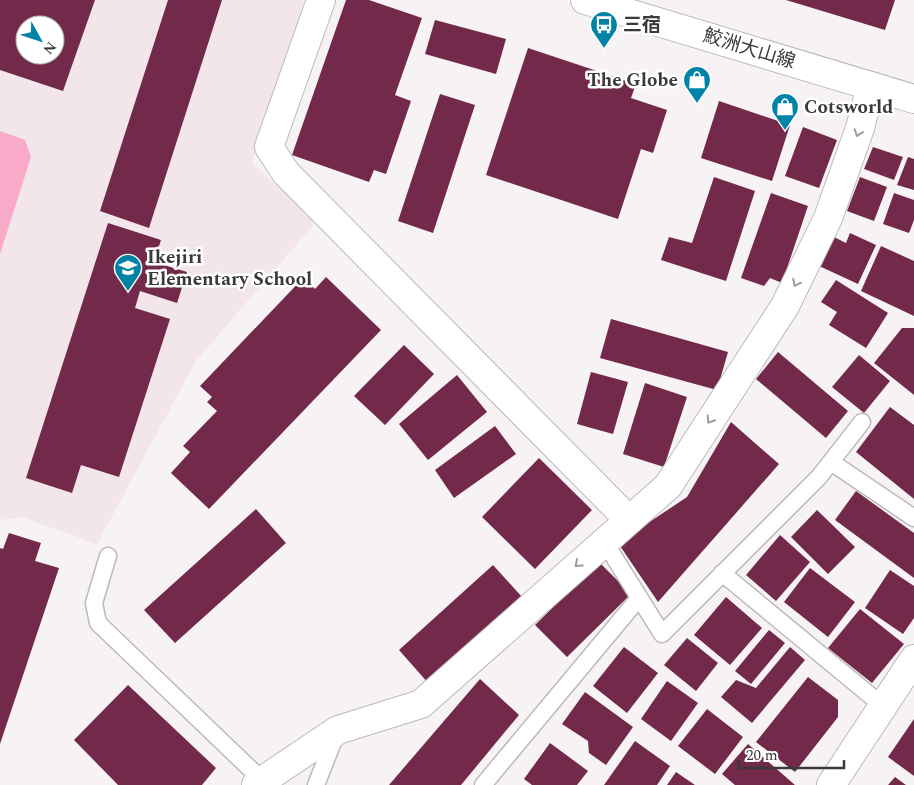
<svg xmlns="http://www.w3.org/2000/svg" width="914" height="785" font-family="Spectral,'Noto Sans JP',serif">
<rect width="100%" height="100%" fill="#f7f3f4"/>
<path fill="#f2e6ea" fill-rule="evenodd" d="M 0,0 L 304,0 L 252,163 L 316,222 L 196,361 L 97,544 L 22,517 L 0,520 ZM 25,25 L 55,25 L 55,55 L 25,55 Z"/>
<path fill="#faaac9" d="M 0,131 L 25,140 L 31,157 L 0,254 Z"/>
<path fill="#72294a" fill-rule="evenodd" d="M 0,0 L 95,0 L 63,91 L 0,70 ZM 25,25 L 55,25 L 55,55 L 25,55 Z
M 168,0 L 222,0 L 149,228 L 100,211 Z
M 346,0 L 369,0 L 422,18 L 395,95 L 411,101 L 386,174 L 374,170 L 369,182 L 292,155 Z
M 786,0 L 895,0 L 885,30 Z
M 435,20 L 506,39 L 496,74 L 425,54 Z
M 528,48 L 636,84 L 631,98 L 667,110 L 653,153 L 641,149 L 618,219 L 486,175 Z
M 440,94 L 475,105 L 433,233 L 398,221 Z
M 719,101 L 790,125 L 772,181 L 701,158 Z
M 803,127 L 837,140 L 819,188 L 785,176 Z
M 873,147 L 903,157 L 894,180 L 864,169 Z
M 908,157 L 914,159 L 914,190 L 897,185 Z
M 714,177 L 755,191 L 726,281 L 661,260 L 669,237 L 692,243 Z
M 860,177 L 887,187 L 874,221 L 847,211 Z
M 771,193 L 808,206 L 782,283 L 770,278 L 764,286 L 741,278 Z
M 894,193 L 914,200 L 914,220 L 909,233 L 883,224 Z
M 108,223 L 161,240 L 154,262 L 187,272 L 177,303 L 140,291 L 135,308 L 170,319 L 119,477 L 81,465 L 72,493 L 26,478 Z
M 850,233 L 876,245 L 858,284 L 817,265 L 830,235 L 846,243 Z
M 881,246 L 914,261 L 914,316 L 861,291 Z
M 304,277 L 315,289 L 326,277 L 381,330 L 209,509 L 171,473 L 190,452 L 183,446 L 217,411 L 207,402 L 212,397 L 200,386 Z
M 836,280 L 888,313 L 866,348 L 829,325 L 837,312 L 821,302 Z
M 611,319 L 728,352 L 717,390 L 600,358 Z
M 902,328 L 914,328 L 914,395 L 874,363 Z
M 404,345 L 434,374 L 385,425 L 354,396 Z
M 778,352 L 848,411 L 826,438 L 756,379 Z
M 859,355 L 890,381 L 864,413 L 832,387 Z
M 591,372 L 628,382 L 613,434 L 577,424 Z
M 457,375 L 487,412 L 428,460 L 399,424 Z
M 645,383 L 687,397 L 664,467 L 623,454 Z
M 890,407 L 914,425 L 914,499 L 856,452 Z
M 731,422 L 779,464 L 658,602 L 618,543 L 687,497 Z
M 495,426 L 516,454 L 454,498 L 435,470 Z
M 539,458 L 592,510 L 535,569 L 482,517 Z
M 856,491 L 914,533 L 914,578 L 835,520 Z
M 256,509 L 286,543 L 175,643 L 144,610 Z
M 817,510 L 855,547 L 828,574 L 791,537 Z
M 9,533 L 41,543 L 35,561 L 59,568 L 0,744 L 0,548 L 3,549 Z
M 780,535 L 810,562 L 776,601 L 746,575 Z
M 599,562 L 631,594 L 567,657 L 535,625 Z
M 493,565 L 523,598 L 429,684 L 399,650 Z
M 810,568 L 855,602 L 828,637 L 784,602 Z
M 890,570 L 914,586 L 914,618 L 903,634 L 865,608 Z
M 726,597 L 762,628 L 730,665 L 694,635 Z
M 860,609 L 904,644 L 872,683 L 828,648 Z
M 769,630 L 785,643 L 751,684 L 735,671 Z
M 687,638 L 718,663 L 696,691 L 664,665 Z
M 624,647 L 658,673 L 627,713 L 593,686 Z
M 790,647 L 805,660 L 752,723 L 721,697 L 736,680 L 756,688 Z
M 808,677 L 838,700 L 838,717 L 795,772 L 756,742 Z
M 480,679 L 519,715 L 461,785 L 389,785 Z
M 667,681 L 698,703 L 671,741 L 641,719 Z
M 128,685 L 216,768 L 202,785 L 118,785 L 74,740 Z
M 585,692 L 633,727 L 606,765 L 589,753 L 588,741 L 562,724 Z
M 707,709 L 743,737 L 715,774 L 678,746 Z
M 914,719 L 914,776 L 888,757 Z
M 635,741 L 670,766 L 657,785 L 604,785 Z
M 550,743 L 588,771 L 577,785 L 532,785 L 524,779 Z
M 748,744 L 795,785 L 735,785 L 722,774 Z
M 676,772 L 695,785 L 667,785 Z
M 895,777 L 906,785 L 888,785 Z"/>
<g fill="none" stroke-linecap="round" stroke-linejoin="round">
<defs>
<path id="service" d="M 831,462 L 914,518
M 604,541 L 662,634 L 819,477 L 862,422
M 108,556 L 94,603 L 98,623 L 263,781
M 722,573 L 883,706
M 316,785 L 337,732
M 483,785 L 639,598"/>
<path id="minor" d="M 321,0 L 269,147 L 286,173 L 628,519
M 256,785 L 338,730 L 421,704 L 668,486 L 785,306 L 828,218 L 860,128 L 871,86
M 831,785 L 914,659"/>
<path id="secondary" d="M 585,0 L 914,99"/>
</defs>
<use href="#service" stroke="#bdb9ba" stroke-width="19"/>
<use href="#minor" stroke="#bdb9ba" stroke-width="30"/>
<use href="#secondary" stroke="#bdb9ba" stroke-width="30"/>
<use href="#service" stroke="#fff" stroke-width="16"/>
<use href="#minor" stroke="#fff" stroke-width="28"/>
<use href="#secondary" stroke="#fff" stroke-width="28"/>
</g>
<defs><path id="oneway-chevron" d="M-2-3.5L2.5 0L-2 3.5" fill="none" stroke-width="1.6" stroke-linecap="round" stroke-linejoin="round" transform="scale(1.25)"/></defs>
<g stroke="#9d9c9c">
<use href="#oneway-chevron" transform="translate(858 133) rotate(109)"/>
<use href="#oneway-chevron" transform="translate(796 283) rotate(116)"/>
<use href="#oneway-chevron" transform="translate(710 420) rotate(123)"/>
<use href="#oneway-chevron" transform="translate(578 564) rotate(138)"/>
</g>
<defs>
<symbol id="bus-pin" viewBox="-11 -11 22 30"><path d="M0 17L-7.5 6A9.5 9.5 0 1 1 7.5 6Z" fill="#0083a6" stroke="#fff"/><path d="M-5-6H5V4H4V6H2V4H-2V6H-4V4H-5ZM-3.5-4V0h7V-4ZM-3.5 1.2v1.5H-2V1.2ZM2 1.2v1.5H3.5V1.2Z" fill="#fff"/></symbol>
<symbol id="shop-pin" viewBox="-11 -11 22 30"><path d="M0 17L-7.5 6A9.5 9.5 0 1 1 7.5 6Z" fill="#0083a6" stroke="#fff"/><path d="M-5-2.5h2.3a2.7 3.5 0 0 1 5.4 0H5L5.5 6h-11ZM-1.5-2.5h3a1.5 2.3 0 0 0-3 0Z" fill="#fff"/></symbol>
<symbol id="school-pin" viewBox="-11 -11 22 30"><path d="M0 17L-7.5 6A9.5 9.5 0 1 1 7.5 6Z" fill="#0083a6" stroke="#fff"/><path d="M0-5L7-2L0 1L-7-2ZM-4 1L0 2.5L4 1V4Q0 6-4 4Z" fill="#fff"/></symbol>
</defs>
<g fill-rule="evenodd">
<use href="#bus-pin" x="588" y="9" width="32" height="43"/>
<use href="#shop-pin" x="681" y="64" width="32" height="43"/>
<use href="#shop-pin" x="769" y="91" width="32" height="43"/>
<use href="#school-pin" x="112" y="252" width="32" height="43"/>
</g>
<g text-anchor="middle" dominant-baseline="central" stroke-width="5" stroke-linejoin="round" paint-order="stroke">
<g font-size="19" font-weight="bold" fill="#3b3a3a" stroke="#fff" text-anchor="start">
<text x="623" y="25">三宿</text>
<text x="678" y="80" text-anchor="end">The Globe</text>
<text x="804" y="107">Cotsworld</text>
<text x="147" y="257">Ikejiri<tspan x="147" dy="22">Elementary School</tspan></text>
</g>
<g font-size="19" fill="#3b3a3a" stroke="#fff">
<text transform="translate(749 49) rotate(17)">鮫洲大山線</text>
</g>
</g>
<g transform="translate(40 40) rotate(130)"><circle r="24" fill="#ffffff" stroke="#b1b0b0"/>
<path d="M0-4L9 19L0 12L-9 19Z" fill="#0083a6"/>
<text y="-8" font-size="14" font-weight="bold" text-anchor="middle" fill="#3b3a3a">N</text>
</g>
<path d="M739 760v8h105v-8" fill="none" stroke="#3b3a3a" stroke-width="2.5"/>
<text x="746" y="760" font-size="15" fill="#3b3a3a" stroke="#ffffff" stroke-width="4" paint-order="stroke">20 m</text>
</svg>
